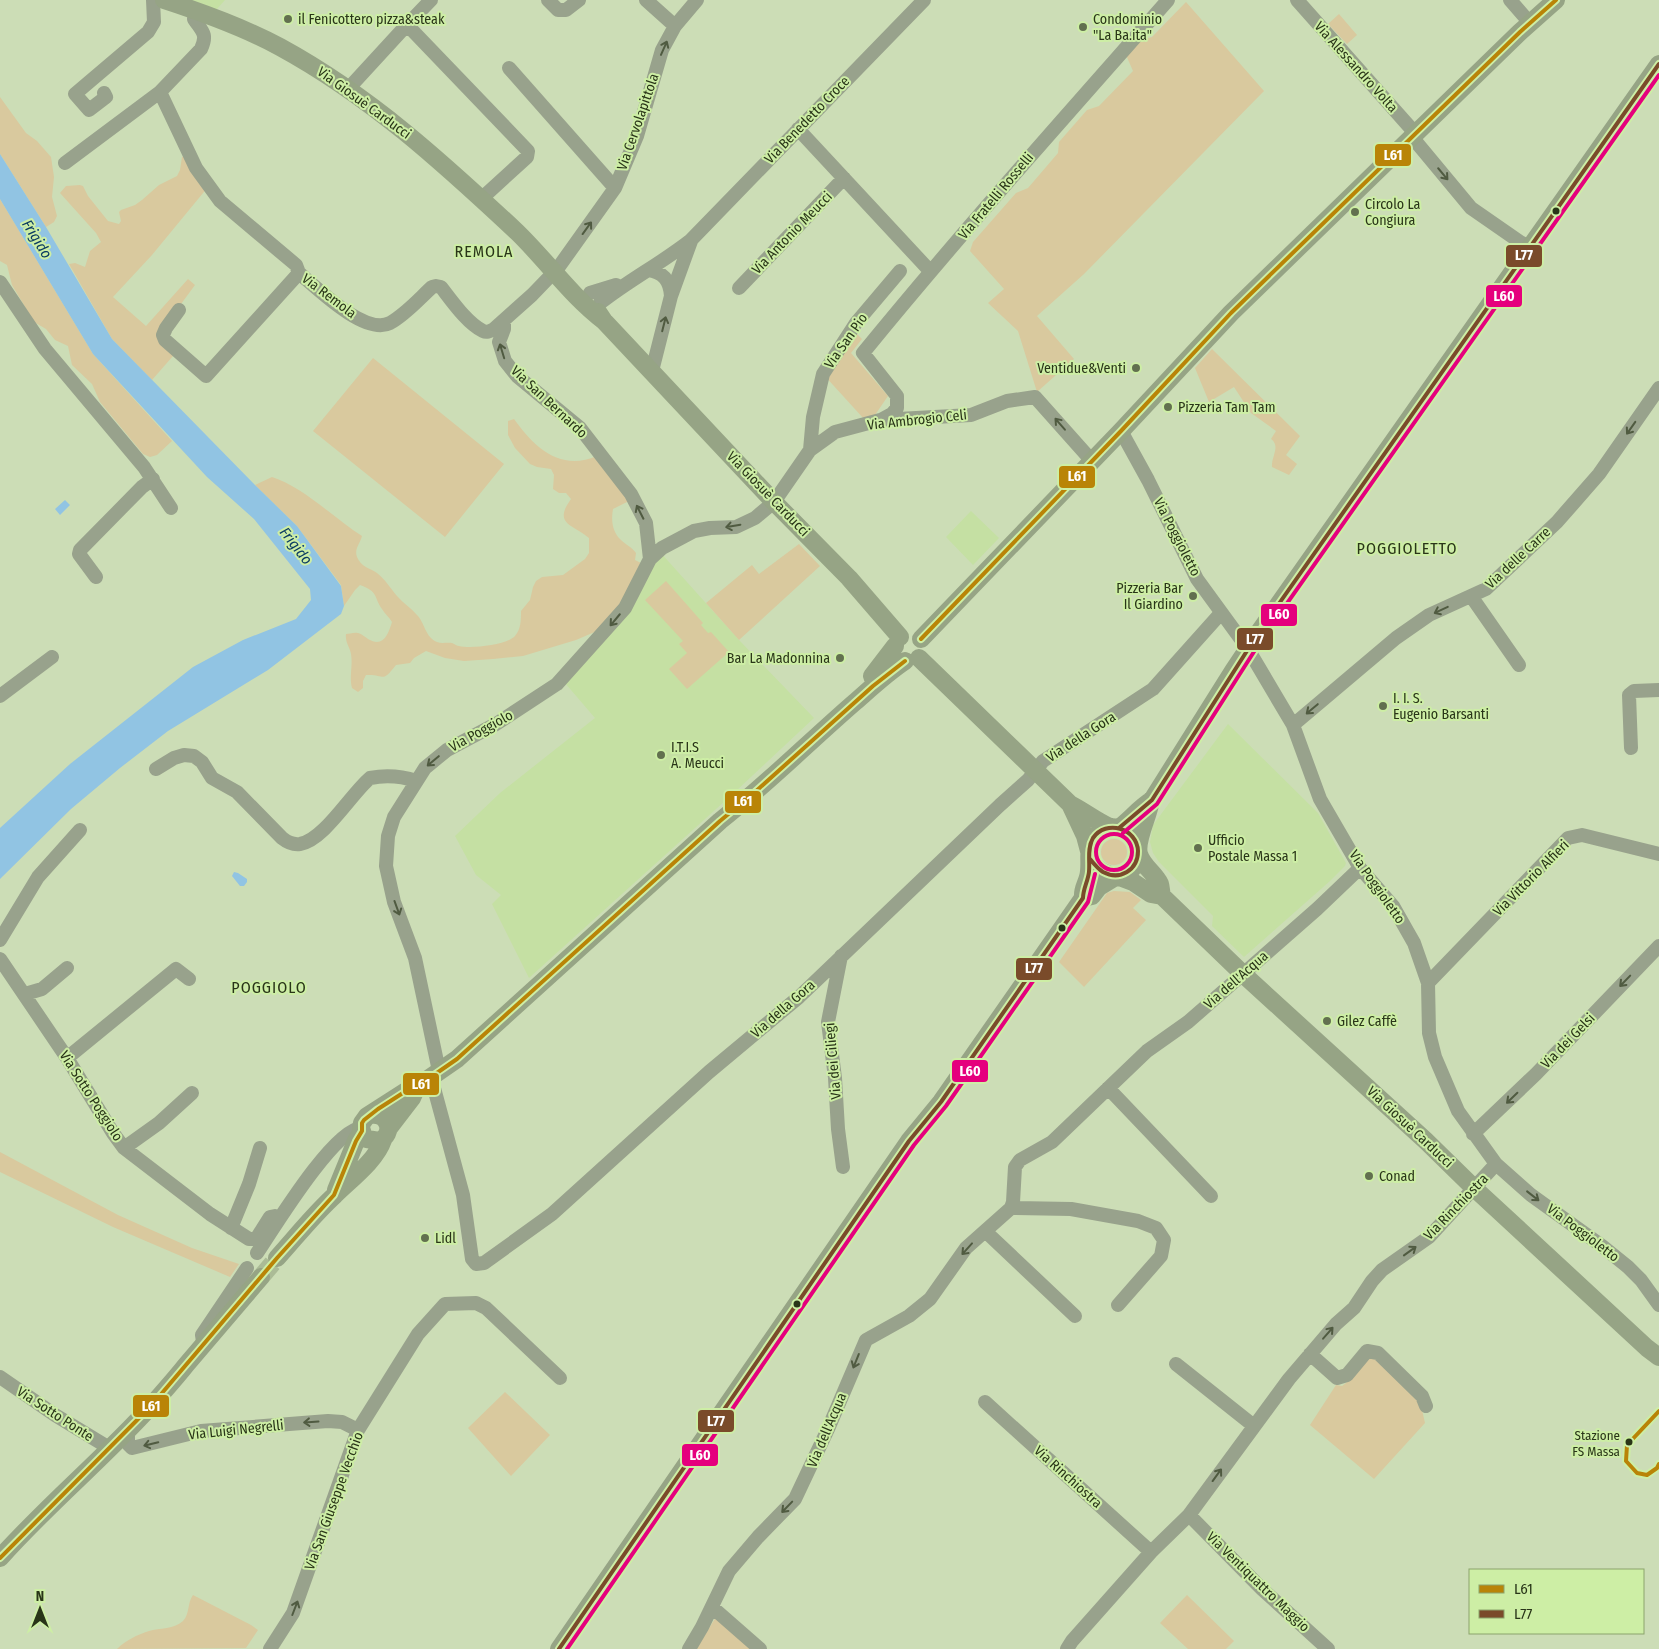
<svg xmlns="http://www.w3.org/2000/svg" width="1659" height="1649" font-family="'Fira Sans Condensed',sans-serif">
<rect width="100%" height="100%" fill="#ccddb6"/>
<path fill="#c5e0a3" d="M 188,0 L 225,0 L 216,10 Z
M 971,511 L 999,538 L 973,565 L 946,537 Z
M 660,552 L 739,640 L 814,718 L 736,791 L 529,978 L 492,904 L 501,895 L 476,875 L 455,836 L 500,793 L 595,718 L 565,683 Z
M 1228,724 L 1318,813 L 1346,863 L 1345,866 L 1330,881 L 1244,957 L 1212,926 L 1213,916 L 1159,862 L 1153,853 L 1150,842 L 1153,825 Z"/>
<path fill="#d9c99e" d="M 1186,2 L 1264,91 L 1084,274 L 1037,316 L 1074,359 L 1037,392 L 1018,331 L 988,303 L 1004,289 L 970,251 L 973,242 L 1016,193 L 1028,188 L 1058,153 L 1059,142 L 1087,110 L 1099,106 L 1133,71 L 1126,55 L 1141,40 L 1152,37 Z
M 1339,14 L 1357,35 L 1347,44 L 1328,24 Z
M 0,97 L 26,133 L 37,141 L 51,157 L 54,177 L 52,197 L 57,216 L 54,222 L 46,227 L 0,154 Z
M 187,155 L 208,187 L 152,255 L 113,297 L 146,326 L 188,279 L 195,285 L 159,334 L 173,356 L 152,380 L 112,339 L 69,264 L 75,263 L 85,267 L 90,251 L 101,242 L 96,233 L 60,193 L 66,186 L 80,185 L 83,186 L 88,196 L 108,221 L 119,224 L 121,221 L 119,212 L 121,210 L 135,205 L 142,200 L 159,185 L 177,176 L 180,170 L 182,157 Z
M 0,199 L 93,354 L 172,441 L 157,455 L 150,457 L 143,454 L 100,402 L 92,384 L 72,365 L 68,346 L 55,340 L 46,329 L 34,322 L 12,285 L 7,265 L 0,261 Z
M 852,329 L 862,339 L 851,353 L 888,396 L 875,415 L 864,419 L 823,374 Z
M 1212,349 L 1300,436 L 1286,455 L 1297,464 L 1289,475 L 1272,467 C 1271,457 1281,446 1271,439 L 1276,431 L 1251,413 L 1234,387 L 1209,402 L 1195,368 Z
M 373,358 L 504,464 L 445,537 L 313,431 Z
M 514,419 C 534,447 560,472 597,456 L 631,500 L 613,509 C 611,520 612,532 621,540 C 626,545 632,547 636,553 L 635,560 L 643,564 L 625,601 L 597,631 L 576,640 L 523,656 L 493,659 L 464,661 L 445,658 L 426,651 L 414,658 L 410,663 L 396,665 C 381,684 386,674 366,675 L 363,681 L 363,688 L 358,692 L 352,688 C 349,677 353,666 351,654 C 350,647 345,643 346,634 C 349,634 354,632 358,633 C 362,634 365,637 368,639 C 383,648 388,635 392,622 C 389,617 385,614 382,609 C 373,596 379,592 360,585 L 355,590 L 344,606 L 341,585 L 297,526 L 255,485 L 272,477 C 302,486 335,519 362,536 C 360,544 354,549 357,557 C 361,567 370,568 377,573 C 385,579 391,589 397,596 C 403,603 411,608 417,615 C 425,623 425,637 437,642 C 442,644 447,642 452,643 C 455,644 457,646 459,646 C 471,649 507,645 515,636 C 521,629 521,620 521,611 L 530,600 L 533,587 L 536,581 L 542,577 L 563,575 L 585,559 L 589,553 L 589,538 C 572,524 553,524 571,499 L 566,493 L 559,493 L 553,489 L 554,475 L 551,469 L 537,467 L 530,464 L 515,448 L 508,435 L 508,421 Z
M 799,544 L 820,566 L 739,640 L 706,603 L 752,565 L 759,574 Z
M 666,581 L 703,623 L 701,625 L 708,633 L 711,632 L 729,652 L 687,689 L 669,669 L 687,653 L 679,644 L 683,641 L 645,600 Z
M1101 852a13 13 0 1 1 26 0a13 13 0 1 1-26 0Z
M 1114,891 L 1130,892 L 1141,900 L 1133,908 L 1146,920 L 1084,987 L 1059,962 L 1107,893 Z
M 0,1152 L 118,1215 L 192,1248 L 239,1264 L 230,1277 L 113,1227 L 0,1172 Z
M 1372,1355 L 1420,1401 L 1425,1423 L 1374,1479 L 1310,1425 L 1336,1385 L 1342,1386 L 1346,1383 Z
M 505,1392 L 550,1435 L 511,1476 L 468,1428 Z
M 193,1595 L 251,1625 L 258,1630 L 246,1648 L 117,1649 C 126,1640 137,1635 149,1631 C 159,1628 175,1629 183,1621 C 190,1614 187,1603 193,1595 Z
M 1187,1595 L 1234,1641 L 1226,1649 L 1188,1649 L 1160,1623 Z
M 716,1617 L 754,1649 L 696,1649 Z"/>
<path fill="#91c4e3" d="M 0,154 L 46,227 L 112,339 L 255,485 L 297,526 L 341,586 L 344,606 L 341,614 L 268,670 L 168,731 L 120,768 L 71,809 L 0,879 L 0,828 L 70,764 L 193,667 L 243,640 L 296,619 L 311,600 L 310,589 L 254,519 L 207,477 L 93,354 L 0,199 Z
M 65,500 L 70,505 L 60,515 L 55,509 Z
M 234,872 L 238,873 L 247,879 L 247,882 L 244,886 L 240,886 L 232,876 Z"/>
<g fill="none" stroke-linecap="round" stroke-linejoin="round">
<path stroke="#abbb96" stroke-width="18" stroke-dasharray="18 9" stroke-linecap="butt" d="M 261,1277 L 277,1258"/>
<path stroke="#98a28c" stroke-width="14" d="M 548,0 L 558,10 L 566,10 L 579,0
M 646,0 L 675,26
M 1297,0 L 1415,133
M 1510,0 L 1530,23
M 404,28 L 431,0
M 509,68 L 615,188
M 348,89 L 404,28 L 411,29 L 528,151 L 527,157 L 481,199
M 160,92 L 196,168 L 220,201 L 296,265 L 299,273
M 104,93 L 106,97 L 89,110 L 75,94 L 148,32 L 154,22 L 153,0
M 798,129 L 930,271
M 1412,137 L 1471,208 L 1520,242 L 1530,247
M 65,163 L 160,92 L 201,49 C 208,34 202,31 194,19 L 195,11
M 648,270 C 663,272 670,280 671,296
M 0,282 L 45,349 L 144,467 L 171,508
M 739,288 L 844,178
M 590,293 L 616,285
M 179,310 L 166,328 L 163,335 L 165,340 L 206,376 L 299,273 C 317,288 365,336 390,323 C 406,314 419,299 432,287 L 436,286 L 441,287 C 452,301 467,323 483,331 C 487,333 490,331 494,329 L 532,295 L 558,268 L 615,188 L 637,136 L 662,50 L 675,26 L 697,0
M 598,311 L 600,303 C 629,280 662,263 691,240 L 924,0
M 504,320 L 504,329 L 499,342 L 505,361 L 517,376 L 580,428 L 631,494 L 646,523 L 650,559
M 652,371 L 671,296 L 691,241
M 881,420 L 892,414 L 897,408 L 897,396 L 863,353 C 961,233 1065,117 1168,0
M 1121,431 L 1148,480 L 1197,579 L 1248,649 L 1293,725 L 1320,799 L 1360,868 L 1393,906 L 1414,943 L 1428,983 L 1429,1033 L 1435,1057 L 1458,1111 L 1496,1164 L 1531,1195 L 1602,1246 L 1628,1267 L 1641,1280 L 1659,1305
M 810,450 L 813,417 L 823,374 L 856,323 L 900,271
M 96,577 L 79,554 L 80,550 L 142,487 L 153,479
M 1471,596 L 1519,665
M 0,696 L 52,657
M 1293,725 L 1396,638 L 1429,615 L 1486,589 L 1557,522 L 1599,474 L 1659,388
M 1631,748 L 1629,695 L 1634,691 L 1659,690
M 156,769 L 174,758 L 184,755 L 194,756 L 202,762 L 212,778 L 237,792 L 282,838 C 287,842 293,845 300,844 C 324,840 351,794 370,778 C 386,775 401,776 416,781
M 0,940 L 38,877 L 80,830
M 841,956 L 828,1022 L 835,1078 L 838,1129 L 843,1167
M 0,959 L 67,1058 L 113,1133 L 124,1148 L 210,1214 L 249,1239 L 254,1239 L 258,1236 L 270,1217 L 275,1216 L 280,1218
M 1428,983 L 1568,838 L 1582,835 L 1659,854
M 25,994 L 42,989 L 67,968
M 67,1058 L 176,969 L 189,979
M 439,1071 L 415,958 L 394,902 L 386,866 L 388,836 L 394,817 L 425,768 L 447,750 L 496,724 L 557,684 L 625,608 L 650,559 L 662,548 L 694,531 L 710,528 L 736,527 L 755,518 L 774,502 L 810,450 L 835,432 L 880,420 L 971,415 L 1007,401 L 1035,397 L 1092,461
M 431,1077 L 463,1195 L 472,1259 L 476,1264 L 484,1263 L 552,1214 L 709,1072 L 799,997 L 1000,805 L 1028,780 L 1043,761 L 1153,689 L 1221,613
M 1108,1088 L 1211,1196
M 1473,1134 L 1536,1074 L 1659,946
M 124,1148 L 159,1123 L 192,1093
M 1011,1208 L 1071,1209 L 1138,1221 L 1156,1228 L 1164,1240 L 1161,1256 L 1118,1305
M 231,1228 L 249,1184 L 260,1148
M 985,1231 L 1075,1316
M 257,1253 C 274,1228 333,1130 361,1128
M 203,1341 L 202,1335 L 247,1268
M 1310,1354 L 1337,1378 L 1347,1375 L 1367,1351 L 1378,1353 L 1422,1396 L 1426,1406
M 1176,1364 L 1254,1426
M 0,1377 L 55,1415 L 111,1449
M 985,1402 L 1151,1552
M 128,1431 L 128,1444 L 132,1448 L 201,1431 L 328,1421 L 342,1422 L 358,1430
M 1189,1515 L 1262,1589 L 1328,1649
M 712,1607 L 760,1649
M 270,1649 L 293,1613 L 358,1430 L 418,1334 L 445,1304 L 476,1303 L 486,1308 L 560,1378
M 689,1649 L 702,1627 L 729,1571 L 758,1537 L 795,1499 L 828,1429 L 866,1340 L 909,1316 L 930,1299 L 966,1248 L 1011,1208 L 1013,1202 L 1015,1167 L 1020,1160 L 1052,1142 L 1147,1051 L 1188,1022 L 1243,974 L 1317,909 L 1360,868
M 1067,1649 L 1072,1641 L 1151,1552 L 1189,1515 L 1289,1379 L 1336,1324 L 1354,1308 L 1372,1281 L 1382,1270 L 1429,1237 L 1496,1164"/>
<path stroke="#96a485" stroke-width="18" d="M 164,0 C 204,13 243,27 280,47 C 370,96 442,162 517,232 C 547,261 571,296 604,321
M 598,312 L 604,321 L 774,502 L 849,578 L 900,637
M 921,639 L 1121,431 L 1231,313 L 1520,32 L 1556,0
M 919,658 L 1070,804 C 1084,811 1096,821 1110,827
M 872,676 L 895,646
M 1151,800 C 1149,816 1135,840 1139,854 C 1143,867 1155,873 1160,884 C 1161,887 1161,892 1162,896
M 1070,804 L 1085,836 L 1089,851
M 1119,828 C 1131,819 1139,808 1152,800 L 1233,671 L 1259,632 L 1659,64
M 1083,898 C 1082,889 1086,885 1088,877 C 1092,863 1085,847 1095,836 C 1109,818 1139,830 1138,853 C 1137,881 1103,883 1090,859
M 371,1115 C 389,1113 395,1134 379,1141 L 367,1139 L 364,1137 L 361,1128 L 362,1123 L 367,1116 L 406,1091 L 418,1086 L 457,1059 L 720,821 C 767,784 810,741 855,702 C 871,688 887,673 905,661
M 389,1128 L 412,1098 L 417,1087
M 336,1190 L 356,1141 L 362,1131
M 277,1258 C 296,1237 314,1214 335,1195 C 350,1180 376,1161 383,1140
M 0,1558 C 48,1504 103,1459 151,1406 C 163,1392 175,1379 186,1365 L 261,1277
M 559,1649 L 909,1141 L 941,1102 L 1083,898 L 1092,896 L 1099,887 L 1117,876 L 1133,882 L 1151,894 L 1162,896 L 1243,974 L 1426,1141 L 1474,1188 L 1647,1348 L 1659,1357"/>
<defs>
<path id="bus-1" d="M 921,639 L 1121,431 L 1231,313 L 1520,32 L 1556,0
M 1659,1411 L 1627,1445 L 1626,1461 L 1637,1473 L 1647,1475 L 1657,1468 L 1659,1464
M 0,1558 L 151,1406 L 277,1258 L 334,1195 L 356,1141 L 362,1131 L 362,1123 L 364,1120 L 378,1109 L 406,1091 L 418,1086 L 457,1059 L 720,821 L 755,792 L 873,686 L 905,661"/>
<path id="bus-2" d="M 1119,828 L 1152,800 L 1259,632 L 1659,64
M 559,1649 L 909,1141 L 941,1102 L 1083,898 C 1083,889 1088,881 1089,872 C 1090,861 1087,848 1093,838 C 1106,819 1137,828 1138,851 C 1138,870 1120,881 1103,872 C 1098,869 1094,864 1090,859"/>
<path id="bus-3" d="M 1123,833 L 1157,804 L 1264,636 L 1659,75
M1096 852a18 18 0 1 1 36 0a18 18 0 1 1-36 0Z
M 567,1649 L 914,1145 L 946,1106 L 1088,902 L 1095,874"/>
</defs>
<use href="#bus-1" stroke="#cdeea5" stroke-width="8"/>
<use href="#bus-2" stroke="#cdeea5" stroke-width="8"/>
<use href="#bus-3" stroke="#cdeea5" stroke-width="8"/>
<use href="#bus-1" stroke="#b98407" stroke-width="4"/>
<use href="#bus-2" stroke="#7a4b2a" stroke-width="4"/>
<use href="#bus-3" stroke="#e5007d" stroke-width="4"/>
</g>
<defs><path id="oneway-shaft" d="M-6 0H5M1.5-3L5.5 0L1.5 3" fill="none" stroke-width="1.6" stroke-linecap="round" stroke-linejoin="round" transform="scale(1.25)"/></defs>
<g stroke="#505b41">
<use href="#oneway-shaft" transform="translate(664 48) rotate(-66)"/>
<use href="#oneway-shaft" transform="translate(1443 174) rotate(50)"/>
<use href="#oneway-shaft" transform="translate(587 228) rotate(-54)"/>
<use href="#oneway-shaft" transform="translate(664 324) rotate(-76)"/>
<use href="#oneway-shaft" transform="translate(502 351) rotate(-107)"/>
<use href="#oneway-shaft" transform="translate(1060 424) rotate(-131)"/>
<use href="#oneway-shaft" transform="translate(1631 428) rotate(125)"/>
<use href="#oneway-shaft" transform="translate(640 512) rotate(-117)"/>
<use href="#oneway-shaft" transform="translate(733 526) rotate(170)"/>
<use href="#oneway-shaft" transform="translate(1441 610) rotate(155)"/>
<use href="#oneway-shaft" transform="translate(615 620) rotate(130)"/>
<use href="#oneway-shaft" transform="translate(1312 709) rotate(140)"/>
<use href="#oneway-shaft" transform="translate(433 761) rotate(140)"/>
<use href="#oneway-shaft" transform="translate(397 908) rotate(70)"/>
<use href="#oneway-shaft" transform="translate(1625 981) rotate(134)"/>
<use href="#oneway-shaft" transform="translate(1512 1098) rotate(136)"/>
<use href="#oneway-shaft" transform="translate(1533 1196) rotate(38)"/>
<use href="#oneway-shaft" transform="translate(967 1249) rotate(132)"/>
<use href="#oneway-shaft" transform="translate(1410 1251) rotate(-36)"/>
<use href="#oneway-shaft" transform="translate(1328 1333) rotate(-49)"/>
<use href="#oneway-shaft" transform="translate(856 1361) rotate(112)"/>
<use href="#oneway-shaft" transform="translate(311 1422) rotate(176)"/>
<use href="#oneway-shaft" transform="translate(151 1444) rotate(166)"/>
<use href="#oneway-shaft" transform="translate(1217 1475) rotate(-54)"/>
<use href="#oneway-shaft" transform="translate(787 1507) rotate(134)"/>
<use href="#oneway-shaft" transform="translate(295 1608) rotate(-69)"/>
</g>
<g fill="#62704f" stroke="#cdeea5" stroke-width="2">
<circle cx="288" cy="19" r="5"/>
<circle cx="1083" cy="27" r="5"/>
<circle cx="1355" cy="212" r="5"/>
<circle cx="1136" cy="368" r="5"/>
<circle cx="1168" cy="407" r="5"/>
<circle cx="1193" cy="596" r="5"/>
<circle cx="840" cy="658" r="5"/>
<circle cx="1383" cy="706" r="5"/>
<circle cx="661" cy="755" r="5"/>
<circle cx="1198" cy="848" r="5"/>
<circle cx="1327" cy="1021" r="5"/>
<circle cx="1369" cy="1176" r="5"/>
<circle cx="425" cy="1238" r="5"/>
</g>
<g fill="#293518" stroke="#cdeea5" stroke-width="2">
<circle cx="1556" cy="211" r="4.5"/>
<circle cx="1062" cy="928" r="4.5"/>
<circle cx="797" cy="1304" r="4.5"/>
<circle cx="1629" cy="1442" r="4.5"/>
</g>
<g text-anchor="middle" dominant-baseline="central" stroke-width="4" stroke-linejoin="round" paint-order="stroke">
<g font-size="13" fill="#293518" stroke="#cdeea5" text-anchor="end">
<text x="1620" y="1435">Stazione<tspan x="1620" dy="16">FS Massa</tspan></text>
</g>
<g font-size="14" fill="#293518" stroke="#cdeea5" text-anchor="start">
<text x="298" y="19">il Fenicottero pizza&amp;steak</text>
<text x="1093" y="19">Condominio<tspan x="1093" dy="16">"La Ba.ita"</tspan></text>
<text x="1365" y="204">Circolo La<tspan x="1365" dy="16">Congiura</tspan></text>
<text x="1126" y="368" text-anchor="end">Ventidue&amp;Venti</text>
<text x="1178" y="407">Pizzeria Tam Tam</text>
<text x="1183" y="588" text-anchor="end">Pizzeria Bar<tspan x="1183" dy="16">Il Giardino</tspan></text>
<text x="830" y="658" text-anchor="end">Bar La Madonnina</text>
<text x="1393" y="698">I. I. S.<tspan x="1393" dy="16">Eugenio Barsanti</tspan></text>
<text x="671" y="747">I.T.I.S<tspan x="671" dy="16">A. Meucci</tspan></text>
<text x="1208" y="840">Ufficio<tspan x="1208" dy="16">Postale Massa 1</tspan></text>
<text x="1337" y="1021">Gilez Caffè</text>
<text x="1379" y="1176">Conad</text>
<text x="435" y="1238">Lidl</text>
</g>
<g font-size="14" fill="#293518" stroke="#cdeea5">
<text transform="translate(1356 67) rotate(48)">Via Alessandro Volta</text>
<text transform="translate(364 103) rotate(36)">Via Giosuè Carducci</text>
<text transform="translate(807 120) rotate(-46)">Via Benedetto Croce</text>
<text transform="translate(638 122) rotate(-71)">Via Cervolapittola</text>
<text transform="translate(996 196) rotate(-50)">Via Fratelli Rosselli</text>
<text transform="translate(792 233) rotate(-46)">Via Antonio Meucci</text>
<text transform="translate(329 296) rotate(37)">Via Remola</text>
<text transform="translate(846 341) rotate(-55)">Via San Pio</text>
<text transform="translate(549 402) rotate(43)">Via San Bernardo</text>
<text transform="translate(917 420) rotate(-6)">Via Ambrogio Celi</text>
<text transform="translate(768 494) rotate(46)">Via Giosuè Carducci</text>
<text transform="translate(1177 537) rotate(63)">Via Poggioletto</text>
<text transform="translate(1518 558) rotate(-43)">Via delle Carre</text>
<text transform="translate(481 731) rotate(-29)">Via Poggiolo</text>
<text transform="translate(1081 737) rotate(-33)">Via della Gora</text>
<text transform="translate(1531 878) rotate(-45)">Via Vittorio Alfieri</text>
<text transform="translate(1377 887) rotate(55)">Via Poggioletto</text>
<text transform="translate(1236 980) rotate(-41)">Via dell'Acqua</text>
<text transform="translate(783 1009) rotate(-41)">Via della Gora</text>
<text transform="translate(1568 1041) rotate(-46)">Via dei Gelsi</text>
<text transform="translate(833 1061) rotate(-95)">Via dei Ciliegi</text>
<text transform="translate(91 1096) rotate(57)">Via Sotto Poggiolo</text>
<text transform="translate(1410 1127) rotate(43)">Via Giosuè Carducci</text>
<text transform="translate(1456 1207) rotate(-46)">Via Rinchiostra</text>
<text transform="translate(1583 1233) rotate(37)">Via Poggioletto</text>
<text transform="translate(55 1414) rotate(33)">Via Sotto Ponte</text>
<text transform="translate(236 1430) rotate(-6)">Via Luigi Negrelli</text>
<text transform="translate(827 1430) rotate(-67)">Via dell'Acqua</text>
<text transform="translate(1068 1477) rotate(42)">Via Rinchiostra</text>
<text transform="translate(334 1501) rotate(-70)">Via San Giuseppe Vecchio</text>
<text transform="translate(1258 1582) rotate(44)">Via Ventiquattro Maggio</text>
</g>
<g font-size="15" font-style="italic" fill="#0b3c62" stroke="#cdeea5">
<text transform="translate(37 239) rotate(58)">Frigido</text>
<text transform="translate(296 546) rotate(52)">Frigido</text>
</g>
<g font-size="16" letter-spacing="1" fill="#293518" stroke="#cdeea5">
<text x="484" y="251">REMOLA</text>
<text x="1407" y="548">POGGIOLETTO</text>
<text x="269" y="987">POGGIOLO</text>
</g>
</g>
<g stroke="#cdeea5" stroke-width="2">
<rect x="1374" y="143" width="38" height="24" rx="5" fill="#b98407"/>
<rect x="1505" y="244" width="38" height="24" rx="5" fill="#7a4b2a"/>
<rect x="1485" y="284" width="38" height="24" rx="5" fill="#e5007d"/>
<rect x="1058" y="465" width="38" height="24" rx="5" fill="#b98407"/>
<rect x="1260" y="603" width="38" height="24" rx="5" fill="#e5007d"/>
<rect x="1236" y="627" width="38" height="24" rx="5" fill="#7a4b2a"/>
<rect x="724" y="790" width="38" height="24" rx="5" fill="#b98407"/>
<rect x="1015" y="957" width="38" height="24" rx="5" fill="#7a4b2a"/>
<rect x="951" y="1059" width="38" height="24" rx="5" fill="#e5007d"/>
<rect x="402" y="1072" width="38" height="24" rx="5" fill="#b98407"/>
<rect x="132" y="1394" width="38" height="24" rx="5" fill="#b98407"/>
<rect x="697" y="1409" width="38" height="24" rx="5" fill="#7a4b2a"/>
<rect x="681" y="1443" width="38" height="24" rx="5" fill="#e5007d"/>
</g>
<g font-size="14" text-anchor="middle" font-weight="bold" fill="#fff">
<text x="1393" y="160">L61</text>
<text x="1524" y="260">L77</text>
<text x="1504" y="301">L60</text>
<text x="1077" y="481">L61</text>
<text x="1279" y="619">L60</text>
<text x="1255" y="644">L77</text>
<text x="743" y="806">L61</text>
<text x="1034" y="973">L77</text>
<text x="970" y="1076">L60</text>
<text x="421" y="1089">L61</text>
<text x="151" y="1411">L61</text>
<text x="716" y="1426">L77</text>
<text x="700" y="1460">L60</text>
</g>
<rect x="1469" y="1569" width="175" height="65" fill="#cdeea5" stroke="#8ba46d"/>
<rect x="1479" y="1585" width="25" height="8" fill="#b98407" stroke="#8ba46d"/>
<text x="1514" y="1594" font-size="15" fill="#293518">L61</text>
<rect x="1479" y="1610" width="25" height="8" fill="#7a4b2a" stroke="#8ba46d"/>
<text x="1514" y="1619" font-size="15" fill="#293518">L77</text>
<g transform="translate(40 1609)" stroke="#cdeea5" stroke-width="4" paint-order="stroke">
<path d="M0-4L9 19L0 12L-9 19Z" fill="#293518"/>
<text y="-8" font-size="14" font-weight="bold" text-anchor="middle" fill="#293518">N</text>
</g>
</svg>
